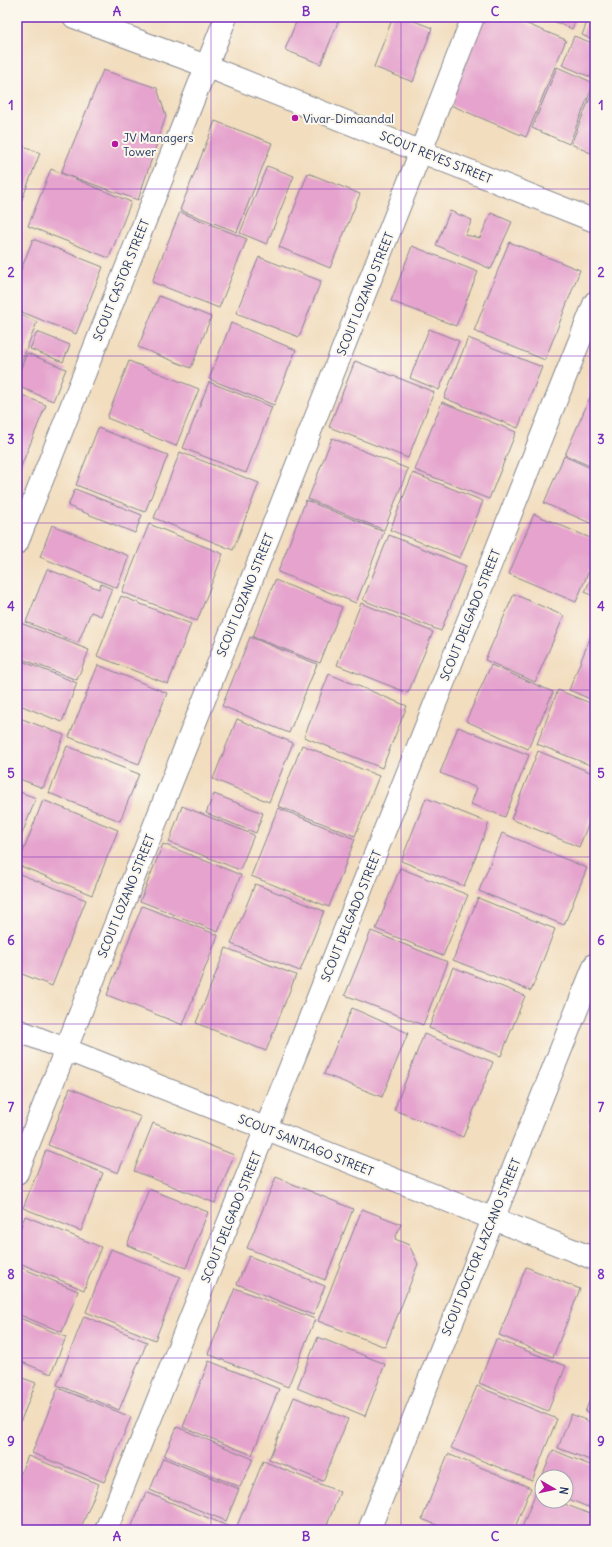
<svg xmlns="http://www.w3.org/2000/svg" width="612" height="1547" font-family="Delius,sans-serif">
<rect width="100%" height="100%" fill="#fbf7ec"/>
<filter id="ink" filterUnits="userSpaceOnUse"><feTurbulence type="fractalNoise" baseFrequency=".025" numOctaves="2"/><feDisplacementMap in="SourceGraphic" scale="8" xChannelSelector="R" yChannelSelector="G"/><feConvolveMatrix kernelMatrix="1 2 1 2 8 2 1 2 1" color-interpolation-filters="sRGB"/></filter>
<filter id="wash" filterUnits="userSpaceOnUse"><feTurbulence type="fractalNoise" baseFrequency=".012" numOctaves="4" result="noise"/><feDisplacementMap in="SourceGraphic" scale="16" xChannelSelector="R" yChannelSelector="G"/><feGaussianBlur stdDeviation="0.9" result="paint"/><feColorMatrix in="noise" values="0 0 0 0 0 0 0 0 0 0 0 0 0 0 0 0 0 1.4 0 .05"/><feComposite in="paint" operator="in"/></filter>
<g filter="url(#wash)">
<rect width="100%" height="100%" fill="#f2ddbe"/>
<g id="blocks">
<path fill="#e5a3cd" d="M 298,17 L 340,17 L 321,64 L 285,50 Z
M 393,17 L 404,17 L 432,28 L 413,82 L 374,67 Z
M 484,17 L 510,17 L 566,40 L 526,137 L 448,104 Z
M 544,17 L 577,17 L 572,29 Z
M 589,17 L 595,17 L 595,41 L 582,35 Z
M 574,36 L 595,44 L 595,79 L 562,65 Z
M 557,67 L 594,83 L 569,144 L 532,128 Z
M 103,70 L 157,88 L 166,116 L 138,200 L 61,173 Z
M 595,86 L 595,155 L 571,144 Z
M 215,121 L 272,143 L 237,232 L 180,210 Z
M 17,143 L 40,153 L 17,212 Z
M 267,166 L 294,176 L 267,244 L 240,233 Z
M 51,169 L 131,202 L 109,258 L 28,226 Z
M 308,173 L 360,194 L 330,268 L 279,247 Z
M 450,211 L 472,220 L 465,235 L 480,238 L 491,213 L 512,222 L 491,269 L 436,245 Z
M 180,212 L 247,239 L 219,308 L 152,282 Z
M 33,239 L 103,267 L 76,334 L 17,310 L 17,280 Z
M 509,242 L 580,270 L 545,360 L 474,331 Z
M 412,246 L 478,272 L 456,326 L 391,301 Z
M 259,257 L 321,281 L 299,337 L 236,313 Z
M 159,296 L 211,317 L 191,368 L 138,347 Z
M 17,313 L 37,322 L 17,373 Z
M 231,323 L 296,350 L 274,405 L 209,379 Z
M 429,329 L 459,341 L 439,390 L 410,378 Z
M 37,332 L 70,345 L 63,362 L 30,349 Z
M 468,338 L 542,367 L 518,428 L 444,398 Z
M 27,353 L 66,369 L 53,401 L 17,386 L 17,378 Z
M 129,361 L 199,389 L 176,446 L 107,418 Z
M 355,361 L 434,392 L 408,458 L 329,427 Z
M 209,382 L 272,407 L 246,473 L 183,448 Z
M 595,386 L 595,468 L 565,455 Z
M 17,393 L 46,405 L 20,469 L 17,468 Z
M 442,402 L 516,432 L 489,499 L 415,470 Z
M 98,428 L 168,455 L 145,512 L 76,485 Z
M 332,438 L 408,469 L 384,530 L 308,499 Z
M 180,452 L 259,483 L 233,550 L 154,518 Z
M 564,456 L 595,470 L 595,525 L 544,503 Z
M 413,473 L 483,501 L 460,558 L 390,530 Z
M 75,489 L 142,515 L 135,533 L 68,506 Z
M 306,500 L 384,532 L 356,603 L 278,572 Z
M 534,514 L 595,540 L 595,556 L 576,602 L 509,574 Z
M 149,524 L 223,554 L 197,621 L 122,592 Z
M 52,525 L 129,556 L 117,588 L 40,557 Z
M 389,535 L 466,566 L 441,631 L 363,600 Z
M 47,569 L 99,589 L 101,584 L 112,589 L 101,616 L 91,612 L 78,643 L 26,622 Z
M 595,569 L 595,597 L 585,592 Z
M 275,580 L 342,607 L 320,663 L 253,637 Z
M 514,594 L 564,616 L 535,682 L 485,660 Z
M 121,596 L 191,624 L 168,684 L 97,656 Z
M 361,603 L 433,632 L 408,693 L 337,665 Z
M 18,622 L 89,650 L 77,680 L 17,657 Z
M 595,626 L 595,701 L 569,690 Z
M 250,637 L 317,664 L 289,733 L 222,706 Z
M 17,659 L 77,683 L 62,722 L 17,704 Z
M 98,665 L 167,693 L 139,764 L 69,737 Z
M 491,665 L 553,692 L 528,749 L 466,721 Z
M 329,674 L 407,706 L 382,768 L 304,737 Z
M 558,690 L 595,705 L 595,767 L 537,744 Z
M 17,717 L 64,735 L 43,788 L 17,778 Z
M 237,719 L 293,743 L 269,802 L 213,779 Z
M 458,727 L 529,755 L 505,817 L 471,804 L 477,788 L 440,773 Z
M 302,745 L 379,776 L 355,836 L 278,806 Z
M 67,746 L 139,774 L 120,821 L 49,793 Z
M 538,751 L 595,774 L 595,808 L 579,847 L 511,819 Z
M 17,791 L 36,798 L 17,847 Z
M 214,794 L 263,813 L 256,833 L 206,813 Z
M 426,798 L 489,823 L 464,886 L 401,861 Z
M 43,800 L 118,830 L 92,895 L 18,865 Z
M 182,806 L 254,835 L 240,870 L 169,842 Z
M 278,808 L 355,839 L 329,907 L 251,876 Z
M 502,833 L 587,868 L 564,925 L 479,891 Z
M 163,844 L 241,875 L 218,932 L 140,901 Z
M 400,868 L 468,895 L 443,956 L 376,929 Z
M 17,873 L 86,900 L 52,986 L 17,972 Z
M 255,884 L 324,911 L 300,971 L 231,944 Z
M 478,898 L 555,929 L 531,991 L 453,960 Z
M 142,906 L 218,935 L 183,1025 L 107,995 Z
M 371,931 L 448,962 L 423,1025 L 345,995 Z
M 226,948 L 296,975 L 266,1051 L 196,1023 Z
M 453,967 L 525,996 L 501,1056 L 429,1028 Z
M 352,1008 L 408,1033 L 382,1097 L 324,1074 Z
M 424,1034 L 493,1062 L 463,1137 L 394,1110 Z
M 70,1088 L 141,1117 L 118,1173 L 48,1145 Z
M 595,1111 L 595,1124 L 591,1122 Z
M 153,1123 L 234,1155 L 215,1203 L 134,1171 Z
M 46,1150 L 103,1173 L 81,1231 L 23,1208 Z
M 276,1177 L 353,1209 L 325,1280 L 247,1248 Z
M 149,1189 L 208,1212 L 186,1268 L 127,1245 Z
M 362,1209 L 401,1224 L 395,1239 L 409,1245 L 418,1264 L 385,1347 L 318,1321 Z
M 25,1216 L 101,1247 L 84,1290 L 17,1262 L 17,1237 Z
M 111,1249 L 180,1277 L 155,1340 L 86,1312 Z
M 249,1256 L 325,1286 L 313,1315 L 237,1284 Z
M 17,1266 L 78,1291 L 62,1332 L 17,1314 Z
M 526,1267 L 580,1289 L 553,1357 L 499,1335 Z
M 235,1288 L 315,1319 L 288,1387 L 208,1354 Z
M 84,1316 L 147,1342 L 119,1410 L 57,1385 Z
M 17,1317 L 66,1337 L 51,1374 L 17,1360 Z
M 318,1337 L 385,1364 L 365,1416 L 297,1388 Z
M 496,1339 L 566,1366 L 548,1411 L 479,1383 Z
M 209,1361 L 279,1389 L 252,1455 L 183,1427 Z
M 17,1376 L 36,1383 L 17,1430 Z
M 477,1386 L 557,1419 L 532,1481 L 451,1448 Z
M 595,1387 L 595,1416 L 585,1412 Z
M 58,1388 L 131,1417 L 104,1482 L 32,1453 Z
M 294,1397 L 348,1419 L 323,1481 L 269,1459 Z
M 571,1414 L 595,1424 L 595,1462 L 558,1448 Z
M 177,1427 L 253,1459 L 240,1487 L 164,1456 Z
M 553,1450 L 595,1467 L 595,1510 L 566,1498 L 566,1477 L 542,1477 Z
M 448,1454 L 531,1488 L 514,1530 L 449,1530 L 422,1519 Z
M 28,1456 L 99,1484 L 80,1530 L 25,1530 L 17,1527 L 17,1482 Z
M 163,1458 L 239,1489 L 226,1521 L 150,1490 Z
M 263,1461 L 340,1492 L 325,1530 L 246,1530 L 237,1526 Z
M 146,1492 L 230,1527 L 228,1530 L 135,1530 L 131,1528 Z
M 536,1492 L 542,1495 L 542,1501 L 557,1501 L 595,1516 L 595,1521 L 591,1530 L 521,1530 Z"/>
</g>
</g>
<g filter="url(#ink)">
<use href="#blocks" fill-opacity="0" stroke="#86868e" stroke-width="1"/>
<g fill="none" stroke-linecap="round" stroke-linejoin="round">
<defs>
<path id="street" d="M 17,543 L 226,17
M 17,1030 L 595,1259
M 17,1173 L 421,151 L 473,17
M 106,1530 L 595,302
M 369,1530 L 595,964"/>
<path id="secondary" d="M 74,17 L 206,66 L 595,221"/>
</defs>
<use href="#street" stroke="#86868e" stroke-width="24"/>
<use href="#secondary" stroke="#86868e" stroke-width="24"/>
<use href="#street" stroke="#fff" stroke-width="22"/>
<use href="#secondary" stroke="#fff" stroke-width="22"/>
</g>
</g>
<path fill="none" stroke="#7b2cbf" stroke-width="1" stroke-opacity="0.55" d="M 211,17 L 211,1530M 401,17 L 401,1530M 17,189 L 595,189M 17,356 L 595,356M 17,523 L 595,523M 17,690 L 595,690M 17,857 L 595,857M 17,1024 L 595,1024M 17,1191 L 595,1191M 17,1358 L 595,1358"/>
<g fill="#b5179e" stroke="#fbf7ec" stroke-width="1.5">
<circle cx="295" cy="118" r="4"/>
<circle cx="115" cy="144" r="4"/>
</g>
<g text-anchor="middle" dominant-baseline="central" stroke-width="4" stroke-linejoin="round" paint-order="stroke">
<g font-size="12" fill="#1b2f5e" stroke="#fbf7ec" text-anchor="start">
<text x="303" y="118">Vivar-Dimaandal</text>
<text x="123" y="137">JV Managers<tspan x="123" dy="14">Tower</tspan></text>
</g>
<g font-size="12" fill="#1b2f5e" stroke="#fbf7ec">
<text transform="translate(436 157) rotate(22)">SCOUT REYES STREET</text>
<text transform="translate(121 280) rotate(-68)">SCOUT CASTOR STREET</text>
<text transform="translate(365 294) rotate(-68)">SCOUT LOZANO STREET</text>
<text transform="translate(245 595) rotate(-68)">SCOUT LOZANO STREET</text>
<text transform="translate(470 615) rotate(-68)">SCOUT DELGADO STREET</text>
<text transform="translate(126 896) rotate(-68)">SCOUT LOZANO STREET</text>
<text transform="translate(351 916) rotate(-68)">SCOUT DELGADO STREET</text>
<text transform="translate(306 1145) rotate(22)">SCOUT SANTIAGO STREET</text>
<text transform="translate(231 1217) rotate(-68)">SCOUT DELGADO STREET</text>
<text transform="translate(481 1247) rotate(-68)">SCOUT DOCTOR LAZCANO STREET</text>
</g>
</g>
<rect width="612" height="1547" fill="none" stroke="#fbf7ec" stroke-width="44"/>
<g transform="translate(554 1489) rotate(99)"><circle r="19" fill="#fbf7ec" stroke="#a1a7b3"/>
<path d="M0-3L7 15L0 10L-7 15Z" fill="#b5179e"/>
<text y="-6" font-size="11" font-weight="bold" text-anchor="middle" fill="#1b2f5e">N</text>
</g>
<rect x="22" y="22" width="568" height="1503" fill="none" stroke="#7b2cbf" stroke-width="1.5"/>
<g font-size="13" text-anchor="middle" font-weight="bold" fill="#7b2cbf">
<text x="117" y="16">A</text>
<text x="306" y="16">B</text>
<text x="495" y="16">C</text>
<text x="11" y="110">1</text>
<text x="601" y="110">1</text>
<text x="11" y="277">2</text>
<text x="601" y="277">2</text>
<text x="11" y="444">3</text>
<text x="601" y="444">3</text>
<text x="11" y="611">4</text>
<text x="601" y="611">4</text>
<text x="11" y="778">5</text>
<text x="601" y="778">5</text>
<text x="11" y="945">6</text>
<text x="601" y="945">6</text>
<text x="11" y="1112">7</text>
<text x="601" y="1112">7</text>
<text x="11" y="1279">8</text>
<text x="601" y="1279">8</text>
<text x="11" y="1446">9</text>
<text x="601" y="1446">9</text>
<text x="117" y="1541">A</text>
<text x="306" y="1541">B</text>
<text x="495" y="1541">C</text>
</g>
</svg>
